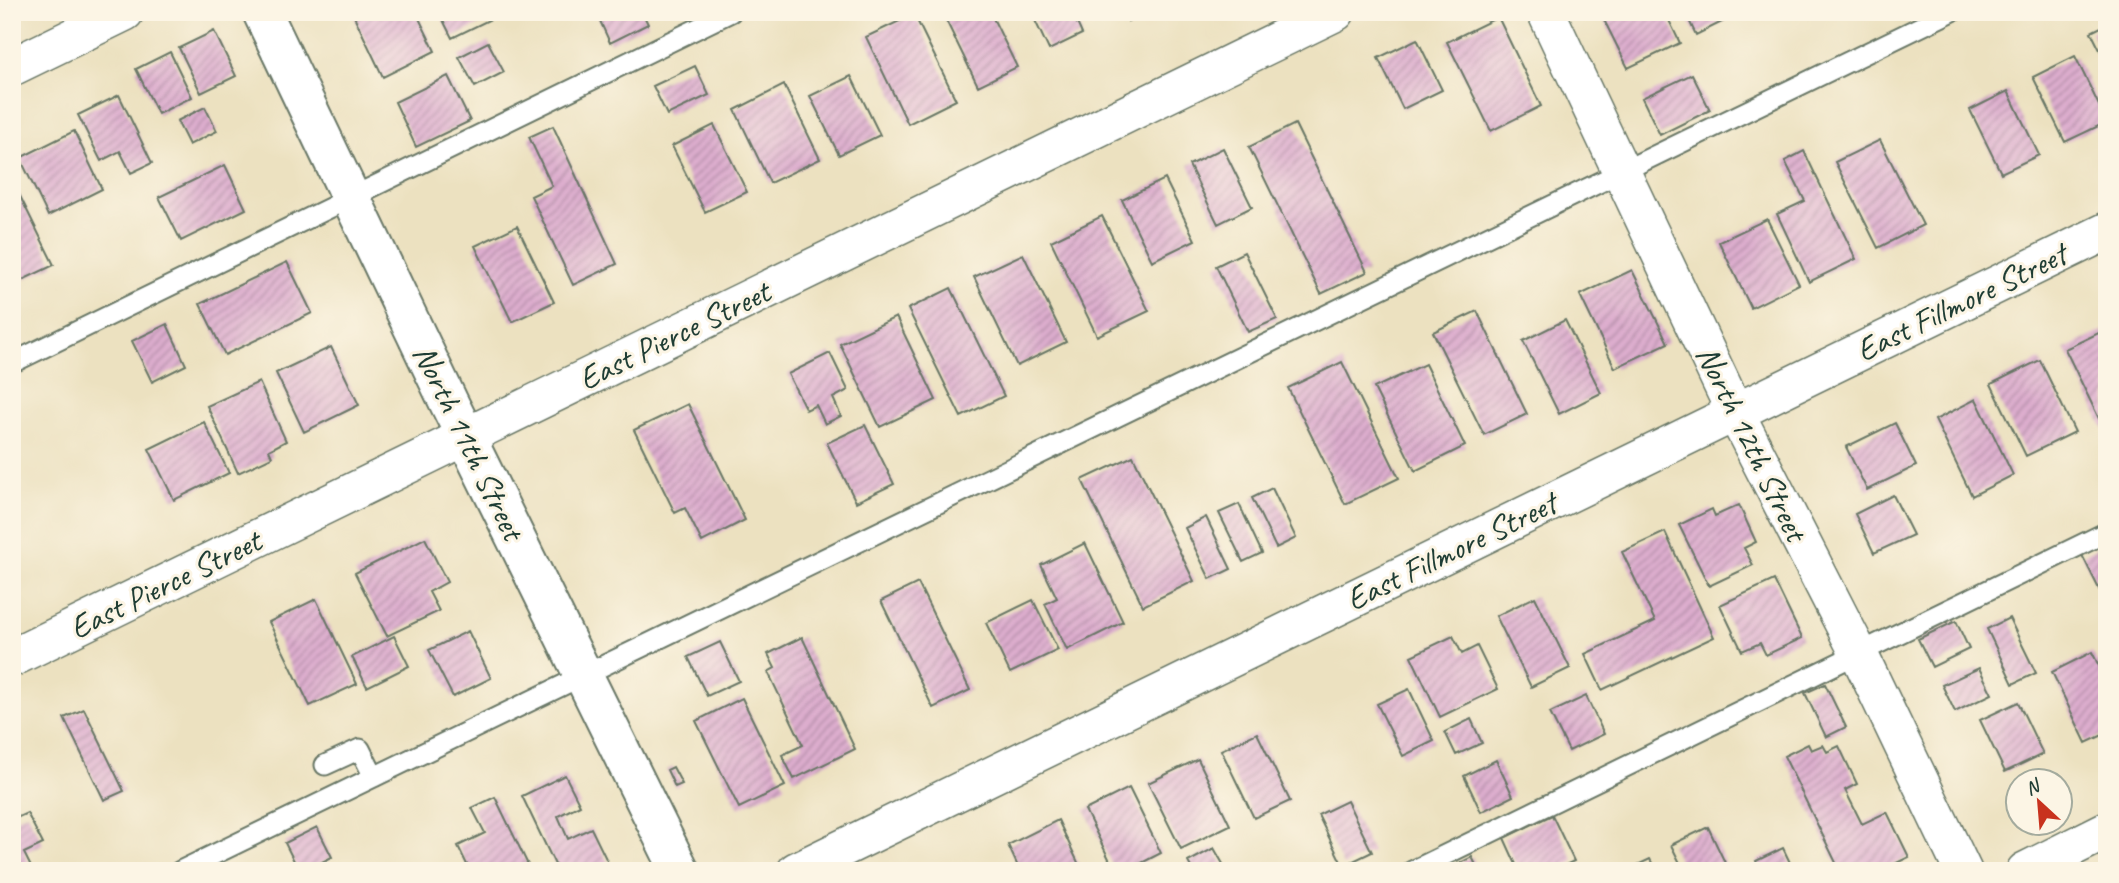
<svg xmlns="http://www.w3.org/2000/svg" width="2119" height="883" font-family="Caveat,sans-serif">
<defs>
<pattern id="building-hatch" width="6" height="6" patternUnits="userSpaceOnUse" patternTransform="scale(1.75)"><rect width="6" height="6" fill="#ddadce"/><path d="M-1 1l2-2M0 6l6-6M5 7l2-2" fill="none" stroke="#b38ea8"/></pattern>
</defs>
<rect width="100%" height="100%" fill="#fcf5e5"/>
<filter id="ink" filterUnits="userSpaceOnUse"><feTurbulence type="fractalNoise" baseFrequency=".0143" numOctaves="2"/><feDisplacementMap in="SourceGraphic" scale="14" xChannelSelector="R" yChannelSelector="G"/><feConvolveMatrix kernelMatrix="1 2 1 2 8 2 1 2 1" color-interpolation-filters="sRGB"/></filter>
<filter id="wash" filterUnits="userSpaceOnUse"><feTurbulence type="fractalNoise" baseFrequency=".00686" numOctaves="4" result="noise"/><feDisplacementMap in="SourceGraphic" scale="28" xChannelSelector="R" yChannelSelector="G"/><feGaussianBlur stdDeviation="1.57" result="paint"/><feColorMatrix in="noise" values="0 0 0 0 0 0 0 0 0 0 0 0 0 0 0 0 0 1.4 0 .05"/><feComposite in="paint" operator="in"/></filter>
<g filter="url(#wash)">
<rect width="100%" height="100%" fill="#ece1c0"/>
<g id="blocks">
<path fill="url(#building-hatch)" d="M 352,12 L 416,12 L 435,51 L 383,77 Z
M 439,12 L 498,12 L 499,15 L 452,38 Z
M 596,12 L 642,12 L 648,24 L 610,43 Z
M 942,12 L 990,12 L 1017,67 L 978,86 Z
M 1031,12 L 1072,12 L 1082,34 L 1049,50 Z
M 1124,12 L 1145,12 L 1128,21 Z
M 1600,12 L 1665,12 L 1680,43 L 1628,68 Z
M 1685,12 L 1732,12 L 1734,16 L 1696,35 Z
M 914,14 L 956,100 L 908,124 L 866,37 Z
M 1498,17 L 1541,106 L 1491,131 L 1447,42 Z
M 2107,24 L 2107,64 L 2091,32 Z
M 214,31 L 236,76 L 201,93 L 179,48 Z
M 1417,39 L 1442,90 L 1403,109 L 1378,58 Z
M 488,42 L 504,72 L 475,87 L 459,57 Z
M 170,52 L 192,97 L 158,114 L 136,69 Z
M 2075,56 L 2107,122 L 2065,142 L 2033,77 Z
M 695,66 L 709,95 L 667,115 L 653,86 Z
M 1692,74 L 1710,110 L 1660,135 L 1642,98 Z
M 448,76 L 470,121 L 416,147 L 395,102 Z
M 851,76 L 880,135 L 839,155 L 810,96 Z
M 784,85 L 820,159 L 770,183 L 735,110 Z
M 2008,91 L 2039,155 L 2001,173 L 1970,110 Z
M 119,95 L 152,163 L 131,173 L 120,151 L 101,161 L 78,115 Z
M 205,107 L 217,131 L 189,145 L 177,121 Z
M 1295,124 L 1367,272 L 1321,294 L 1249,147 Z
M 714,125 L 747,192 L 705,212 L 672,146 Z
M 553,126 L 617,264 L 573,285 L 531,196 L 552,186 L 529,137 Z
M 74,131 L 102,189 L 48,216 L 20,158 Z
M 1880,140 L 1923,225 L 1878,248 L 1835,162 Z
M 1223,148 L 1252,207 L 1218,224 L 1189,165 Z
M 1804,151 L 1856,259 L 1809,282 L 1777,214 L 1805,201 L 1785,161 Z
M 225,165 L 246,209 L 181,241 L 159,197 Z
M 1165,179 L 1195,240 L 1152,261 L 1122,200 Z
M 12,180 L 54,265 L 12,285 Z
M 1102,216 L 1149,311 L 1097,336 L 1051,241 Z
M 1767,219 L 1799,284 L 1751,308 L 1719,242 Z
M 517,226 L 554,302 L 512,322 L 475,246 Z
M 1244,252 L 1277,319 L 1248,332 L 1216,266 Z
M 1023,254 L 1066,342 L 1017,366 L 974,277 Z
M 287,262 L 312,313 L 225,355 L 200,304 Z
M 1632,270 L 1668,343 L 1615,368 L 1580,295 Z
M 951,288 L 1004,396 L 961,417 L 908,309 Z
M 1477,311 L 1527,414 L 1484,435 L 1433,332 Z
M 896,317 L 936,400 L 880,427 L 840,344 Z
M 1565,320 L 1601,393 L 1559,414 L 1523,341 Z
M 167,324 L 186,365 L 152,382 L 132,341 Z
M 2107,329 L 2107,435 L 2065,349 Z
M 331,347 L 359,405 L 304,432 L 276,373 Z
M 830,353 L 848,390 L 833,398 L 841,416 L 825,424 L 816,405 L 806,410 L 788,374 Z
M 2040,360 L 2075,432 L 2026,456 L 1991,384 Z
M 1342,362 L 1399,478 L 1345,504 L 1288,388 Z
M 1425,364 L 1465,446 L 1415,471 L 1374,388 Z
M 259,382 L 286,441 L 269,450 L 272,457 L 238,473 L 207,406 Z
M 1976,399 L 2013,475 L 1972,496 L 1935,420 Z
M 688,404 L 745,520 L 702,542 L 685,508 L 675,513 L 634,430 Z
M 204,422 L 229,473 L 174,500 L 149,449 Z
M 1895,423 L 1916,466 L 1867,490 L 1846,447 Z
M 865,425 L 894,484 L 856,502 L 827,443 Z
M 1133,456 L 1194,581 L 1143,606 L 1082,480 Z
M 1272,488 L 1296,538 L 1276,548 L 1252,498 Z
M 1893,495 L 1913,535 L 1874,553 L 1855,514 Z
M 1239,504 L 1262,553 L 1243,562 L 1219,513 Z
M 1739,505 L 1756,542 L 1744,548 L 1753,565 L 1709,586 L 1679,525 L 1712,509 L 1715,516 Z
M 1206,517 L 1231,569 L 1210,579 L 1185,528 Z
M 1665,532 L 1714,637 L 1602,690 L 1585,654 L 1655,621 L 1622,552 Z
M 425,538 L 447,582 L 429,592 L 439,611 L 387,636 L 355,573 Z
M 1085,543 L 1123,622 L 1067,650 L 1045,604 L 1057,598 L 1041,565 Z
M 2107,543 L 2107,605 L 2082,555 Z
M 1774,580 L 1802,638 L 1766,655 L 1760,643 L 1742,651 L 1720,605 Z
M 918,583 L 970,690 L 933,708 L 881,601 Z
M 1535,597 L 1570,668 L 1531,687 L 1496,616 Z
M 316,599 L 357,684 L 310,706 L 269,622 Z
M 1033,600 L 1058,650 L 1010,673 L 986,623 Z
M 2009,618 L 2036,673 L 2013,684 L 1987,629 Z
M 1956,621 L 1969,649 L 1932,667 L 1918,639 Z
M 468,631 L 491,678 L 453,697 L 429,650 Z
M 394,636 L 409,666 L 367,687 L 352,657 Z
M 1453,636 L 1462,654 L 1477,646 L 1498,689 L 1440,717 L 1411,656 Z
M 802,637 L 855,749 L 794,779 L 782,755 L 803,745 L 768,672 L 775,668 L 768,654 Z
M 720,642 L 739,681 L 707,696 L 688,657 Z
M 2092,652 L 2107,682 L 2107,733 L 2086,743 L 2052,672 Z
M 1979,668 L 1992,694 L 1955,712 L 1942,685 Z
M 1825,684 L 1846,727 L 1826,737 L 1805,693 Z
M 1409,689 L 1434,741 L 1403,756 L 1377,704 Z
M 1586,696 L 1604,734 L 1569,751 L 1550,713 Z
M 742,698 L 785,786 L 739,808 L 696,721 Z
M 2018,702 L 2043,754 L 2005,772 L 1980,720 Z
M 84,709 L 124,791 L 104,800 L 64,718 Z
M 1471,719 L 1482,743 L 1456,755 L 1445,732 Z
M 1257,733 L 1290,801 L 1254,818 L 1221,750 Z
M 1808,744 L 1811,750 L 1823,745 L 1827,752 L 1839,746 L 1857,784 L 1845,790 L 1862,824 L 1887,812 L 1909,857 L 1880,871 L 1840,871 L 1784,756 Z
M 1198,759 L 1230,825 L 1181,849 L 1148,783 Z
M 1496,760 L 1513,796 L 1481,812 L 1464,776 Z
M 673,767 L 682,784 L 675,787 L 667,770 Z
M 565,775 L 580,805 L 558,816 L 568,839 L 591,828 L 612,871 L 558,871 L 522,796 Z
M 1129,788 L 1161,853 L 1126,871 L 1115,871 L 1085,810 Z
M 495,797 L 531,871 L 470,871 L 458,846 L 485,833 L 472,808 Z
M 1347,801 L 1372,852 L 1343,866 L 1318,815 Z
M 27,813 L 43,844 L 24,853 L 33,871 L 12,871 L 12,820 Z
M 1552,815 L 1574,861 L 1553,871 L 1519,871 L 1504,838 Z
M 1058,820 L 1082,871 L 1020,871 L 1008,845 Z
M 317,827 L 332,857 L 304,871 L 299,871 L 285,843 Z
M 1708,827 L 1729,871 L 1684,871 L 1671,845 Z
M 1214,848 L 1223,864 L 1211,871 L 1193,871 L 1188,862 Z
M 1783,848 L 1794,871 L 1761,871 L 1756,861 Z
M 1472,857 L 1479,871 L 1444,871 Z
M 1650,859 L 1656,871 L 1625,871 Z"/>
</g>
</g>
<g filter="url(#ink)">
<use href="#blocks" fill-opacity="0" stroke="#677665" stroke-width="2"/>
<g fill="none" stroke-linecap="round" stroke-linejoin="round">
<defs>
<path id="service" d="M 12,363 L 731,12
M 325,765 L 360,749 L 374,777
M 180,871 L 1951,12
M 1412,871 L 2107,532"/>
<path id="minor" d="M 1546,12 L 1735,412 L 1858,652 L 1963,871
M 12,67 L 125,12
M 12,658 L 1336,12
M 796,871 L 2107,231
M 2025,871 L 2107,830"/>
<path id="tertiary" d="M 262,12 L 449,403 L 680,871"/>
</defs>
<use href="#service" stroke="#677665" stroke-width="23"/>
<use href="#minor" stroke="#677665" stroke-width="40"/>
<use href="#tertiary" stroke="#677665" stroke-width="42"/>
<use href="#service" stroke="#fff" stroke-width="19"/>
<use href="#minor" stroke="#fff" stroke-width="37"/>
<use href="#tertiary" stroke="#fff" stroke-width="38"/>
</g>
</g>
<g text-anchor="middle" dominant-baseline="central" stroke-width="6" stroke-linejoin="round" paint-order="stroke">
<g font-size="33" fill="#1f3d34" stroke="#fcf5e5">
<text transform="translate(1961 302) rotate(-26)">East Fillmore Street</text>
<text transform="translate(674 335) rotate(-26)">East Pierce Street</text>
<text transform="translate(469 442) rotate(64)">North 11th Street</text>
<text transform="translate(1752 443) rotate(64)">North 12th Street</text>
<text transform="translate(1451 551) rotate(-26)">East Fillmore Street</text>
<text transform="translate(165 584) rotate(-26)">East Pierce Street</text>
</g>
</g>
<rect width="2119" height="883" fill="none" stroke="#fcf5e5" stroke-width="42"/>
<g transform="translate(2039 802) rotate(334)"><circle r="33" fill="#fcf5e5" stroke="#a4ab9e" stroke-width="2"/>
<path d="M0-5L12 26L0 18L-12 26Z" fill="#c8321e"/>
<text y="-10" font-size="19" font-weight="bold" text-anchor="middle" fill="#1f3d34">N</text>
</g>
</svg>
